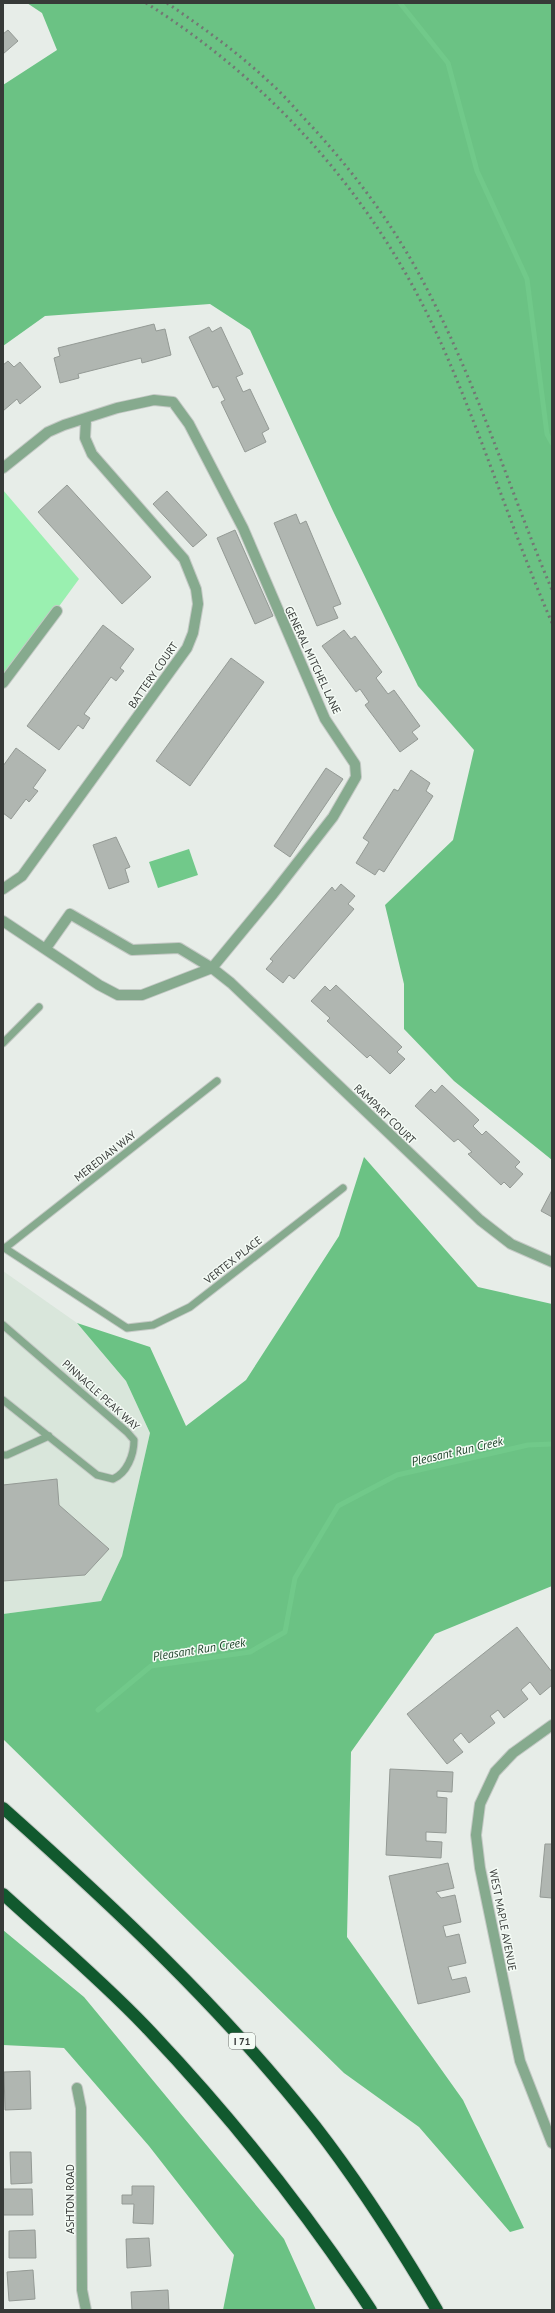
<svg xmlns="http://www.w3.org/2000/svg" width="555" height="2313" font-family="'PT Sans',sans-serif">
<rect width="100%" height="100%" fill="#e7ede8"/>
<path fill="#d9e6db" d="M 3,1271 L 77,1323 L 126,1381 L 150,1433 L 122,1556 L 101,1601 L 3,1614 Z"/>
<path fill="#9af0b0" d="M 3,490 L 79,579 L 3,683 Z"/>
<path fill="#6bc284" d="M 27,3 L 552,3 L 552,1160 L 454,1081 L 404,1029 L 404,984 L 385,905 L 453,840 L 474,750 L 418,686 L 333,511 L 250,330 L 210,304 L 45,316 L 3,346 L 3,85 L 57,50 L 42,13 Z
M 364,1157 L 478,1287 L 552,1304 L 552,1586 L 435,1634 L 351,1752 L 347,1937 L 463,2100 L 524,2228 L 510,2232 L 419,2127 L 344,2073 L 3,1739 L 3,1614 L 101,1601 L 122,1556 L 150,1433 L 126,1381 L 77,1323 L 150,1347 L 186,1426 L 246,1380 L 339,1236 Z
M 3,1930 L 84,1997 L 284,2239 L 316,2310 L 223,2310 L 234,2255 L 149,2146 L 64,2048 L 3,2045 Z"/>
<path fill="#71c98a" d="M 189,849 L 198,875 L 158,888 L 149,862 Z"/>
<g fill="none" stroke-linecap="round" stroke-linejoin="round">
<path stroke="#71c98a" stroke-width="5" d="M 400,3 L 448,63 L 477,171 L 527,279 L 547,434 L 552,443
M 98,1710 L 151,1666 L 250,1652 L 285,1632 L 295,1578 L 338,1506 L 397,1475 L 528,1445 L 552,1444"/>
</g>
<path fill="#b0b6b1" stroke="#949a95" d="M 8,30 L 18,41 L 3,54 L 3,34 Z
M 154,324 L 156,331 L 165,329 L 171,355 L 142,363 L 141,358 L 78,374 L 79,378 L 60,383 L 54,358 L 60,356 L 58,348 Z
M 209,327 L 212,332 L 221,327 L 243,374 L 236,377 L 243,392 L 250,389 L 269,429 L 262,433 L 266,442 L 245,452 L 221,402 L 225,400 L 218,386 L 213,388 L 189,337 Z
M 8,361 L 14,367 L 20,362 L 41,387 L 20,404 L 17,399 L 3,411 L 3,365 Z
M 67,485 L 151,577 L 122,604 L 38,512 Z
M 167,491 L 207,535 L 193,547 L 153,504 Z
M 296,514 L 300,524 L 306,521 L 341,604 L 333,607 L 338,618 L 317,626 L 274,523 Z
M 235,530 L 273,616 L 255,624 L 217,538 Z
M 103,625 L 134,649 L 120,668 L 124,671 L 116,681 L 111,677 L 84,714 L 90,718 L 83,729 L 78,725 L 59,750 L 27,726 Z
M 344,630 L 351,639 L 355,636 L 382,672 L 376,678 L 388,694 L 394,690 L 420,726 L 412,732 L 418,739 L 400,752 L 365,705 L 369,702 L 360,689 L 356,692 L 322,646 Z
M 231,658 L 264,682 L 190,786 L 156,761 Z
M 16,748 L 46,770 L 33,788 L 38,791 L 29,802 L 26,799 L 11,819 L 3,813 L 3,766 Z
M 326,768 L 343,779 L 290,857 L 274,846 Z
M 411,770 L 430,783 L 426,791 L 433,796 L 384,872 L 379,869 L 375,875 L 356,863 L 369,842 L 363,838 L 394,789 L 398,791 Z
M 116,837 L 130,867 L 125,869 L 129,882 L 109,889 L 93,845 Z
M 341,884 L 355,896 L 348,904 L 354,909 L 294,979 L 289,975 L 283,983 L 266,969 L 273,961 L 270,959 L 332,887 L 335,891 Z
M 336,985 L 402,1047 L 397,1052 L 405,1059 L 390,1074 L 370,1055 L 367,1058 L 327,1021 L 330,1018 L 311,1001 L 325,986 L 330,991 Z
M 442,1085 L 479,1120 L 473,1126 L 482,1135 L 486,1131 L 520,1162 L 515,1167 L 523,1174 L 510,1188 L 504,1182 L 501,1185 L 468,1154 L 472,1152 L 458,1139 L 454,1142 L 415,1106 L 431,1089 L 435,1093 Z
M 552,1190 L 552,1217 L 541,1211 Z
M 57,1479 L 59,1505 L 109,1549 L 85,1575 L 3,1581 L 3,1485 Z
M 517,1627 L 552,1672 L 552,1685 L 540,1695 L 530,1682 L 521,1690 L 528,1699 L 504,1718 L 498,1710 L 490,1716 L 495,1723 L 469,1743 L 461,1733 L 453,1740 L 463,1752 L 447,1764 L 407,1714 Z
M 390,1769 L 453,1772 L 452,1792 L 437,1791 L 437,1797 L 447,1798 L 446,1833 L 426,1832 L 426,1841 L 442,1842 L 441,1858 L 386,1855 Z
M 545,1844 L 552,1844 L 552,1898 L 540,1897 Z
M 448,1863 L 454,1888 L 436,1892 L 441,1898 L 455,1895 L 461,1922 L 443,1926 L 446,1937 L 459,1934 L 466,1963 L 448,1967 L 452,1980 L 466,1977 L 470,1992 L 418,2004 L 389,1876 Z
M 30,2071 L 31,2109 L 5,2110 L 4,2072 Z
M 10,2152 L 31,2152 L 32,2183 L 11,2184 Z
M 132,2186 L 154,2186 L 153,2224 L 133,2223 L 134,2204 L 122,2204 L 122,2195 L 132,2195 Z
M 3,2189 L 32,2189 L 33,2215 L 3,2215 Z
M 35,2230 L 36,2258 L 9,2258 L 9,2231 Z
M 149,2238 L 151,2266 L 127,2268 L 126,2239 Z
M 33,2270 L 35,2299 L 9,2301 L 7,2272 Z
M 168,2290 L 169,2310 L 132,2310 L 131,2292 Z"/>
<g fill="none" stroke-linecap="round" stroke-linejoin="round">
<defs>
<path id="lane" d="M 3,1043 L 39,1007
M 3,1247 L 127,1328 L 153,1325 L 190,1307 L 343,1188
M 5,1248 L 217,1081
M 3,1325 L 127,1432 L 134,1440 C 134,1455 127,1473 113,1479 L 97,1475 L 3,1400
M 3,1455 L 7,1455 L 49,1436"/>
<path id="street" d="M 3,468 L 48,432 L 64,425 L 117,408 L 154,400 L 173,402 L 189,424 L 243,528 L 325,719 L 355,764 L 356,777 L 333,817 L 273,894 L 212,968 L 142,995 L 118,995 L 99,985 L 3,921
M 3,683 L 57,611
M 3,889 L 22,876 L 187,648 L 193,633 L 198,604 L 196,589 L 184,559 L 92,454 L 85,438 L 86,419
M 46,948 L 70,914 L 132,950 L 179,948 L 212,968 L 231,983 L 480,1220 L 511,1244 L 552,1262
M 552,1725 L 513,1753 L 495,1772 L 480,1804 L 476,1835 L 480,1868 L 520,2061 L 552,2143
M 77,2088 L 81,2108 L 82,2290 L 86,2310"/>
<path id="highway" d="M 3,1808 C 114,1907 223,2009 315,2126 C 360,2184 400,2247 437,2310
M 3,1894 C 50,1937 100,1979 145,2026 C 229,2114 304,2208 371,2310"/>
</defs>
<use href="#lane" stroke="#c4c9c5" stroke-width="9"/>
<use href="#street" stroke="#c4c9c5" stroke-width="12"/>
<use href="#highway" stroke="#c4c9c5" stroke-width="14"/>
<use href="#lane" stroke="#86aa8e" stroke-width="7"/>
<use href="#street" stroke="#86aa8e" stroke-width="10"/>
<use href="#highway" stroke="#11592e" stroke-width="12"/>
<path stroke="#737774" stroke-width="3" stroke-dasharray="2 4" stroke-linecap="butt" d="M 146,3 C 276,85 378,202 441,343 C 482,435 512,531 552,623
M 167,3 C 202,27 236,51 267,80 C 280,91 291,104 302,116 C 352,169 395,226 428,291 C 478,387 510,491 552,590"/>
</g>
<g text-anchor="middle" dominant-baseline="central" stroke-width="3" stroke-linejoin="round" paint-order="stroke">
<rect fill="#f4fbf5" stroke="#707471" stroke-width="1" x="229" y="2033" width="26" height="16" rx="3"/>
<g font-size="10" font-weight="bold" fill="#373a38">
<text x="242" y="2041">I 71</text>
</g>
<g font-size="11" fill="#373a38" stroke="#f4fbf5">
<text transform="translate(313 660) rotate(65)">GENERAL MITCHEL LANE</text>
<text transform="translate(153 675) rotate(-55)">BATTERY COURT</text>
<text transform="translate(385 1114) rotate(44)">RAMPART COURT</text>
<text transform="translate(105 1156) rotate(-38)">MEREDIAN WAY</text>
<text transform="translate(233 1260) rotate(-38)">VERTEX PLACE</text>
<text transform="translate(101 1395) rotate(42)">PINNACLE PEAK WAY</text>
<text transform="translate(503 1920) rotate(79)">WEST MAPLE AVENUE</text>
<text transform="translate(70 2199) rotate(-90)">ASHTON ROAD</text>
</g>
<g font-size="12" font-style="italic" fill="#1a3f26" stroke="#f4fbf5">
<text transform="translate(457 1451) rotate(-13)">Pleasant Run Creek</text>
<text transform="translate(199 1649) rotate(-9)">Pleasant Run Creek</text>
</g>
</g>
<rect width="555" height="2313" fill="none" stroke="#373a38" stroke-width="8"/>
</svg>
